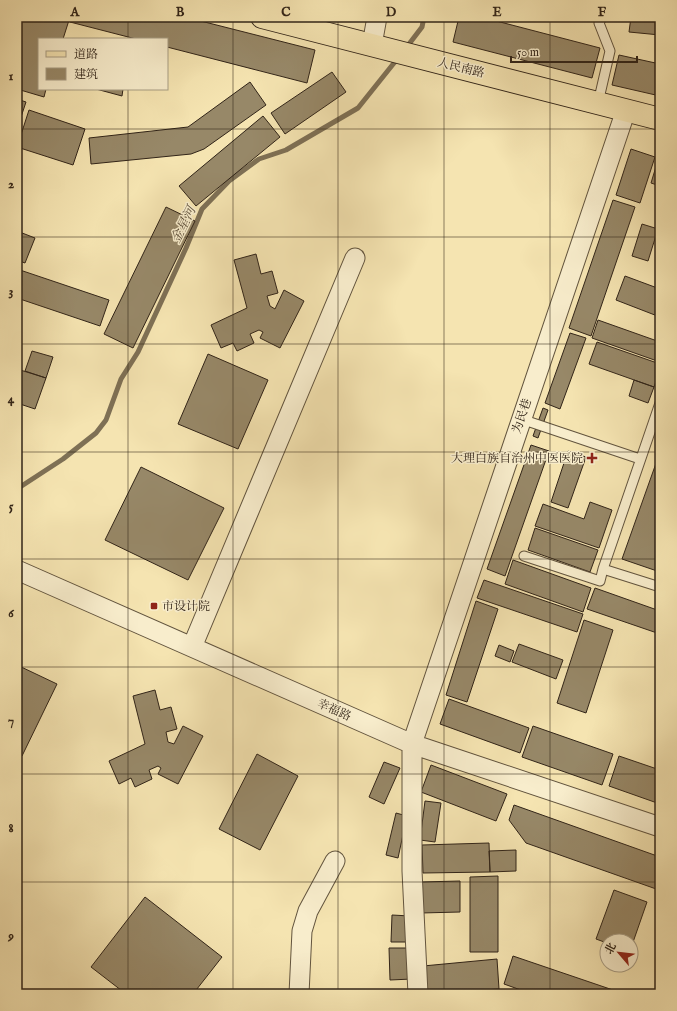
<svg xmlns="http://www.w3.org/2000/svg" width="677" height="1011" font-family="'IM FELL English','Noto Serif SC',serif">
<rect width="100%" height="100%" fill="#f5e4b1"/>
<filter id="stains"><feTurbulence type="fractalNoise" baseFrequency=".005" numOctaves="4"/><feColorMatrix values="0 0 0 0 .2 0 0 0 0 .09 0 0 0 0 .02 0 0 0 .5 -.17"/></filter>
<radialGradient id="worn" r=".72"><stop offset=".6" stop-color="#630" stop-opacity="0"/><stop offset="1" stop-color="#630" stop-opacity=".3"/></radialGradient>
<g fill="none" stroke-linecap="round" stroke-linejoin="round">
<path stroke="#7e7055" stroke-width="5" d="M 406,48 L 422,27 L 424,17
M 17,489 L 63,459 L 96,433 L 106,420 L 121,379 L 138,352 L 186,248 L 202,209 L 229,181 L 259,159 L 286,150 L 358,108 L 398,58"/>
</g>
<path fill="#978868" stroke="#312418" d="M 23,17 L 70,17 L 63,39 L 39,39 L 39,89 L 46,89 L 44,97 L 17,89 L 17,36 Z
M 71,17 L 185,17 L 315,50 L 307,83 L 167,47 L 167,39 L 136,39 L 70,22 Z
M 459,17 L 481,17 L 600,48 L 592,78 L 453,42 Z
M 631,17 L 660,17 L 660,35 L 629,32 Z
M 619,55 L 660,64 L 660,96 L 612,85 Z
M 332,72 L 346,92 L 285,134 L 271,113 Z
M 250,82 L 266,105 L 204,149 L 191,154 L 91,164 L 89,138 L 188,127 Z
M 96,89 L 123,89 L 122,96 Z
M 17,99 L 26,102 L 17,129 Z
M 29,110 L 85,129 L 73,165 L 17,147 Z
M 263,116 L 280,137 L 196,206 L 179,186 Z
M 631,149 L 655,157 L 640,203 L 616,195 Z
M 658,160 L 660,160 L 660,186 L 651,183 Z
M 613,200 L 635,207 L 591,336 L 569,328 Z
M 166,207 L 195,221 L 133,348 L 104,334 Z
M 642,224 L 658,229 L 648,261 L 632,256 Z
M 17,231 L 35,238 L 25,263 L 17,260 Z
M 256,254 L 261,274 L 272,271 L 278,293 L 267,296 L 270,306 L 275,309 L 284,290 L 304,301 L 280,348 L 260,338 L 263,332 L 259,330 L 250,334 L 254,343 L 237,351 L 233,343 L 221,348 L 211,325 L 247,308 L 234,260 Z
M 17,269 L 109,300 L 100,326 L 17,298 Z
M 625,276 L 660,289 L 660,317 L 616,300 Z
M 598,320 L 660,342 L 660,362 L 592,338 Z
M 570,333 L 586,338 L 560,409 L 545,403 Z
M 597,342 L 660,364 L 660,369 L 654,387 L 589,364 Z
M 32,351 L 53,357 L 46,378 L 25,371 Z
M 208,354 L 268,380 L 238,449 L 178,424 Z
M 17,369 L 46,378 L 35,409 L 17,403 Z
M 634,380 L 654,387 L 648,403 L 629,396 Z
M 543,408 L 548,410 L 538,438 L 533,436 Z
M 531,445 L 549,451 L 505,576 L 487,569 Z
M 568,451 L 586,457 L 568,508 L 551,502 Z
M 660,452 L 660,572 L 622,559 Z
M 141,467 L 224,508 L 188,580 L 105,540 Z
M 590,502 L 612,510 L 599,548 L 535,526 L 543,504 L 584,519 Z
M 535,528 L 598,550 L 590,572 L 528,550 Z
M 513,560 L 591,588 L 583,612 L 505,584 Z
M 484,580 L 583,614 L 577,632 L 477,598 Z
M 595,588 L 660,611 L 660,634 L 587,609 Z
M 476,601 L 498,609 L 467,702 L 446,695 Z
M 584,620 L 613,630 L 586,713 L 557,703 Z
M 519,644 L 563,660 L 556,679 L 512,662 Z
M 499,645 L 514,651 L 510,662 L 495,656 Z
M 17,665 L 57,684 L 22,756 L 17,754 Z
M 155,690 L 160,710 L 171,707 L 177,729 L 166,732 L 168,742 L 174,744 L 183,726 L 203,736 L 178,784 L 158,774 L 161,768 L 158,766 L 149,770 L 152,779 L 135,787 L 131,778 L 119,784 L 109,761 L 145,744 L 133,696 Z
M 449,699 L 529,728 L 520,753 L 440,724 Z
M 533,726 L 613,754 L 602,785 L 522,757 Z
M 257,754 L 298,776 L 260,850 L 219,829 Z
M 619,756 L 660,770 L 660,804 L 609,786 Z
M 384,762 L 400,768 L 384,804 L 369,797 Z
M 431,765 L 507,794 L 496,821 L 421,792 Z
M 425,801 L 441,803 L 435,842 L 420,840 Z
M 514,805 L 660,857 L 660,887 L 659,890 L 526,843 L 509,820 Z
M 396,813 L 407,816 L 398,858 L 386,855 Z
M 489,843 L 490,872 L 423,873 L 422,845 Z
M 516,850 L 516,871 L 490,872 L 489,851 Z
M 498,876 L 498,952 L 470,952 L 470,877 Z
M 460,881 L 460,912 L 421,913 L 420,882 Z
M 614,890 L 647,902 L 631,948 L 631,941 L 607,941 L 607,943 L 596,939 Z
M 145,897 L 222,957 L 193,994 L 126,994 L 91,967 Z
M 392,915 L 410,916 L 410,942 L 391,942 Z
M 389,948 L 411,948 L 412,979 L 390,980 Z
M 513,956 L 613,990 L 612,994 L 532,994 L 504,984 Z
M 497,959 L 499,989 L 425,994 L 423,966 Z"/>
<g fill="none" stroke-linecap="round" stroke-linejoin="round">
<defs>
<path id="service" d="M 598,103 L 610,51 L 599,23 L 602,17
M 660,403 L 603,569 L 660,587
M 521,419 L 640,459
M 524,556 L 600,581 L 603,569"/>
<path id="minor" d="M 372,45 L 377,17
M 17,570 L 412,744 L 660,827
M 192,647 L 355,258
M 299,994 L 302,931 L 308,911 L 335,861
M 418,994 L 412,871 L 412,744 L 626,110"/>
<path id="primary" d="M 262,17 L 660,119"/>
</defs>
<use href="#service" stroke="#62543e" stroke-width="11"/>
<use href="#minor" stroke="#62543e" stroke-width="21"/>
<use href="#primary" stroke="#312418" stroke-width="24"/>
<use href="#service" stroke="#f8edcc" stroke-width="9"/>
<use href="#minor" stroke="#f8edcc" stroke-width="19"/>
<use href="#primary" stroke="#f5e4b1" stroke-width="22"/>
</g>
<path fill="none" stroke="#312418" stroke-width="1" stroke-opacity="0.55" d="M 128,17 L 128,39M 233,17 L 233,994M 338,17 L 338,994M 444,17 L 444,994M 550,17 L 550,994M 128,89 L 128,994M 17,129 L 660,129M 17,237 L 660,237M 17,344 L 660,344M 17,452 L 660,452M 17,559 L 660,559M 17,667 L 660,667M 17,774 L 660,774M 17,882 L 660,882"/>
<g fill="#8f2418" stroke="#f8edcc" stroke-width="1.5">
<path d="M590 452h4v4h4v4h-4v4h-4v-4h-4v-4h4z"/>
<rect x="150" y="602" width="8" height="8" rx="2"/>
</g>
<g text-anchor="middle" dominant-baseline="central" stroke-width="3" stroke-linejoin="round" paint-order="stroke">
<g font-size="12" fill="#312418" stroke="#f8edcc">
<text transform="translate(461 68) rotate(14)">人民南路</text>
<text transform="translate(522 416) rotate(-71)">为民巷</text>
<text transform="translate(334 710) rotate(24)">幸福路</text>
</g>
<g font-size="12" fill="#312418" stroke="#f8edcc" text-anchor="end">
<text x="583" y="458">大理白族自治州中医医院</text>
<text x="162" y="606" text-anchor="start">市设计院</text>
</g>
<g font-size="13" font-style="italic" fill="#5e503b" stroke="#f8edcc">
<text transform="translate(184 225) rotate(-64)">金星河</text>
</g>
</g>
<rect width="677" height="1011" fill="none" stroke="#f5e4b1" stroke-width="44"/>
<rect x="38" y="38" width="130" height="52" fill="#f8edcc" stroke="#a89d84"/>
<rect x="46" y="51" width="20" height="6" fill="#f5e4b1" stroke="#a89d84"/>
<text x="74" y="58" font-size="12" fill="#312418">道路</text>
<rect x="46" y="68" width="20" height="12" fill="#978868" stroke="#a89d84"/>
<text x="74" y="78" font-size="12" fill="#312418">建筑</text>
<g transform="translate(619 953) rotate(298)"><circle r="19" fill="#f8edcc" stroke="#a89d84"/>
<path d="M0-3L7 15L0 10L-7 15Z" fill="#8f2418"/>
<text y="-6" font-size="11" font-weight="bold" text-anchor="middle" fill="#312418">北</text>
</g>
<path d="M511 56v6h126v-6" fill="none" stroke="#312418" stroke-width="2"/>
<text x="517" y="56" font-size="12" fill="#312418" stroke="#f8edcc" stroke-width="3" paint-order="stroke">50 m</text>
<rect x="22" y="22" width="633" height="967" fill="none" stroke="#312418" stroke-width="1.5"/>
<g font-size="13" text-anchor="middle" font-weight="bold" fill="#312418">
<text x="75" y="16">A</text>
<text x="180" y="16">B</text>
<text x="286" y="16">C</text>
<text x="391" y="16">D</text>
<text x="497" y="16">E</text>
<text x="602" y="16">F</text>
<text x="11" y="80">1</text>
<text x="11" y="188">2</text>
<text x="11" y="295">3</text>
<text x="11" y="403">4</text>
<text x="11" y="510">5</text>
<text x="11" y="617">6</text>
<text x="11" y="725">7</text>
<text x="11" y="832">8</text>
<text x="11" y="940">9</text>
</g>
<rect width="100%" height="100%" filter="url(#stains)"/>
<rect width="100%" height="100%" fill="url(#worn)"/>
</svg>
